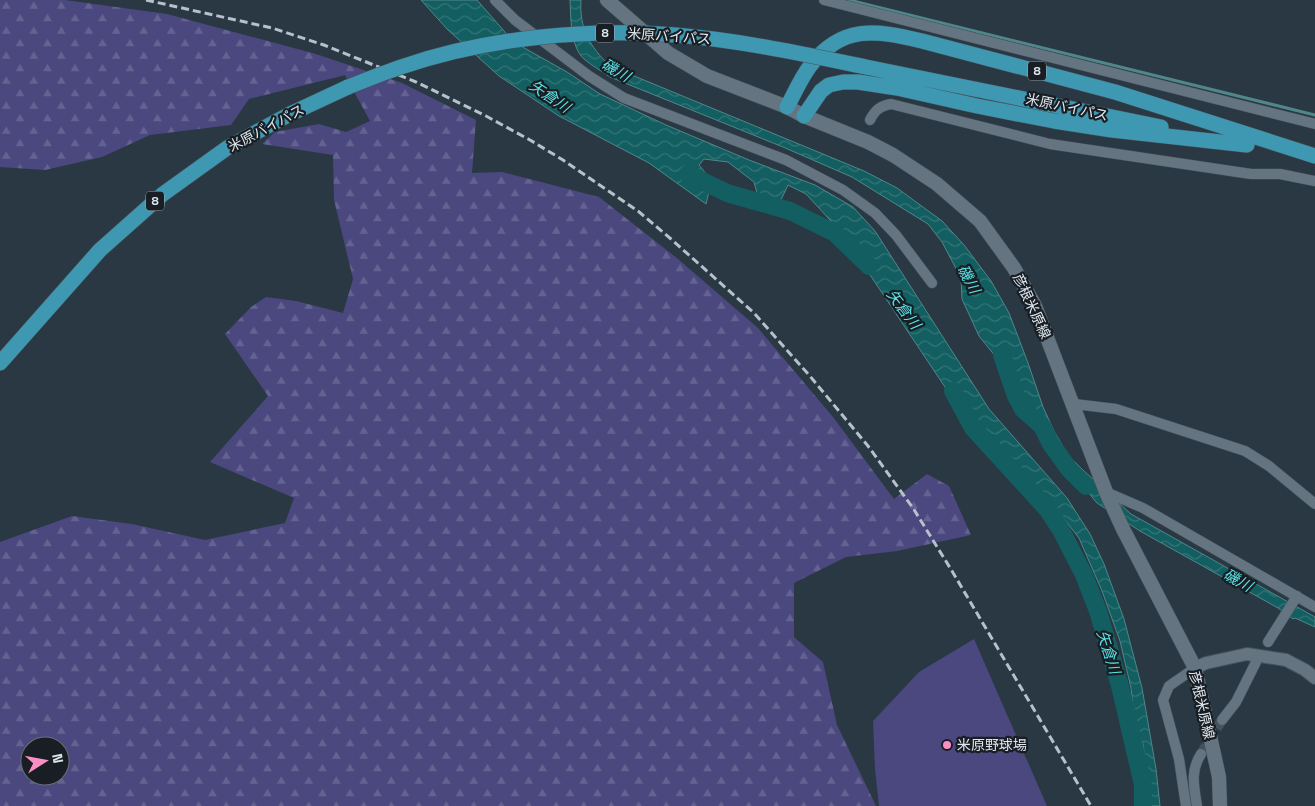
<svg xmlns="http://www.w3.org/2000/svg" width="1315" height="806" font-family="'Space Grotesk','Noto Sans JP',sans-serif">
<defs>
<pattern id="forest-firs" width="22" height="20" patternUnits="userSpaceOnUse" patternTransform="scale(1.25)"><rect width="22" height="20" fill="#4b477f"/><path d="M5 1l3.5 6h-7zM16 11l3.5 6h-7z" fill="#646291"/></pattern>
<pattern id="water-waves" width="16" height="10" patternUnits="userSpaceOnUse" patternTransform="scale(1.25)"><rect width="16" height="10" fill="#125e60"/><path d="M0 5q4-4 8 0t8 0" fill="none" stroke="#347577"/></pattern>
</defs>
<rect width="100%" height="100%" fill="#293843"/>
<path fill="url(#forest-firs)" fill-rule="evenodd" d="M 0,0 L 65,0 L 167,14 L 316,54 L 402,83 L 476,120 L 472,173 L 502,172 L 599,197 L 678,259 L 758,328 L 833,417 L 894,499 L 927,474 L 949,486 L 971,535 L 897,551 L 846,557 L 794,583 L 794,637 L 823,662 L 837,725 L 876,806 L 0,806 L 0,542 L 72,516 L 132,524 L 205,540 L 285,523 L 294,498 L 210,462 L 268,396 L 225,334 L 251,307 L 266,297 L 296,301 L 343,313 L 353,279 L 334,200 L 333,155 L 262,144 L 275,132 L 319,124 L 346,132 L 370,121 L 345,75 L 249,99 L 231,125 L 150,135 L 102,157 L 45,170 L 0,167 ZM 30,746 L 60,746 L 60,776 L 30,776 Z"/>
<path fill="#4b477f" d="M 974,639 L 1047,806 L 879,806 L 875,769 L 873,721 L 919,672 Z"/>
<path fill="url(#water-waves)" stroke="#50878b" d="M 421,0 L 477,0 L 505,32 L 510,40 L 567,72 L 600,94 L 666,125 L 749,160 L 815,185 L 853,207 L 875,231 L 989,409 L 1067,498 L 1090,534 L 1104,564 L 1124,619 L 1142,688 L 1156,769 L 1160,806 L 1151,806 L 1143,744 L 1135,724 L 1131,688 L 1120,641 L 1102,591 L 1079,538 L 1047,497 L 983,435 L 947,390 L 842,233 L 806,194 L 788,185 L 780,202 L 765,211 L 755,205 L 757,193 L 754,182 L 728,162 L 704,159 L 699,165 C 712,180 711,185 706,204 L 649,163 L 559,116 L 499,76 L 447,29 Z
M 570,0 L 581,0 C 579,28 590,47 610,66 L 864,171 L 897,188 L 942,221 L 964,245 L 991,281 L 1009,313 L 1028,363 L 1043,407 L 1054,431 L 1068,455 L 1083,470 L 1131,514 L 1315,617 L 1315,627 L 1295,618 L 1293,619 L 1278,608 L 1140,531 L 1097,503 L 1047,442 L 1004,367 L 979,336 L 962,299 L 961,278 L 942,242 L 928,224 L 852,177 L 783,147 L 610,77 C 602,71 592,66 584,59 C 570,46 571,18 570,0 Z"/>
<g fill="none" stroke-linecap="round" stroke-linejoin="round">
<path stroke="#50878b" stroke-width="3" d="M 849,0 L 1315,115"/>
<path stroke="#125e60" stroke-width="18" d="M 688,174 L 727,193 L 790,211 L 835,233 L 869,266
M 1002,355 L 1016,396 L 1023,409 L 1042,426 L 1051,444 L 1069,469 L 1086,486
M 953,391 L 973,428 L 1048,510 L 1061,530 L 1084,575 L 1098,611 L 1120,686 L 1143,785 L 1143,806"/>
<path stroke="#44525d" stroke-width="10" stroke-dasharray="10 5" stroke-linecap="butt" d="M 1201,754 L 1222,720"/>
<defs>
<path id="minor" d="M 495,0 L 515,20 L 589,76 L 624,98 L 786,160 L 843,190 L 875,213 L 896,235 L 932,283
M 824,0 L 1315,124
M 870,120 C 875,110 880,106 891,104 L 1050,144 L 1251,174 L 1280,174 L 1315,181
M 1074,404 L 1116,409 L 1245,451 L 1269,466 L 1315,504
M 1106,492 L 1143,508 L 1315,607
M 1268,642 L 1297,596
M 1222,720 L 1236,702 L 1256,662
M 1186,806 L 1179,759 L 1163,700 L 1169,686 L 1195,668
M 1197,806 C 1194,786 1190,771 1201,754"/>
<path id="tertiary" d="M 1195,668 L 1206,663 L 1247,654 L 1286,660 L 1305,670 L 1315,678"/>
<path id="secondary" d="M 607,0 L 668,53 L 707,76 L 787,107 L 804,116 L 868,142 L 893,155 L 937,184 L 980,221 L 1014,268 L 1035,306 L 1106,492 L 1123,529 L 1195,668 L 1219,777 L 1220,806"/>
<path id="trunk" d="M 866,67 L 1161,127
M 787,107 C 794,94 801,78 810,66 C 842,24 876,30 922,41 L 1115,92 L 1315,156
M 804,116 L 821,91 L 829,85 L 843,82 L 858,82 L 897,88 L 977,106 L 1054,121 L 1112,130 L 1247,145
M 0,363 L 100,250 L 163,194 L 227,148 L 290,114 L 348,87"/>
</defs>
<use href="#minor" stroke="#47535c" stroke-width="11"/>
<use href="#tertiary" stroke="#47535c" stroke-width="14"/>
<use href="#secondary" stroke="#47535c" stroke-width="15"/>
<use href="#trunk" stroke="#47535c" stroke-width="16"/>
<use href="#minor" stroke="#647481" stroke-width="10"/>
<use href="#tertiary" stroke="#647481" stroke-width="12"/>
<use href="#secondary" stroke="#647481" stroke-width="14"/>
<use href="#trunk" stroke="#3e98b2" stroke-width="15"/>
<path stroke="#b7c1c9" stroke-width="3" stroke-dasharray="8 4" stroke-linecap="butt" d="M 146,0 L 272,28 L 324,45 L 416,82 L 486,116 L 530,140 L 563,160 L 638,211 L 671,239 L 754,313 L 809,375 L 868,446 L 913,508 L 952,571 L 1091,806"/>
<defs>
<path id="trunk-bridge" d="M 348,87 C 366,80 383,73 401,67 C 485,38 587,28 675,35 C 739,40 803,54 866,67"/>
</defs>
<use href="#trunk-bridge" stroke="#47535c" stroke-width="16" stroke-linecap="butt"/>
<use href="#trunk-bridge" stroke="#3e98b2" stroke-width="15"/>
</g>
<circle fill="#fb8fc4" stroke="#181e23" stroke-width="2" cx="947" cy="745" r="5"/>
<g text-anchor="middle" dominant-baseline="central" stroke-width="4.5" stroke-linejoin="round" paint-order="stroke">
<g fill="#181e23" stroke="#a3abb2" stroke-width="1">
<rect x="596" y="23.5" width="18" height="19" rx="4"/>
<rect x="1028" y="61.5" width="18" height="19" rx="4"/>
<rect x="146" y="191.5" width="18" height="19" rx="4"/>
</g>
<g font-size="12" font-weight="bold" fill="#dfe8ef">
<text x="605" y="33">8</text>
<text x="1037" y="71">8</text>
<text x="155" y="201">8</text>
</g>
<g font-size="14" fill="#dfe8ef" stroke="#181e23">
<text transform="translate(669 36) rotate(4)">米原バイパス</text>
<text transform="translate(1067 107) rotate(12)">米原バイパス</text>
<text transform="translate(266 128) rotate(-28)">米原バイパス</text>
<text transform="translate(1032 306) rotate(65)">彦根米原線</text>
<text transform="translate(1202 705) rotate(77)">彦根米原線</text>
</g>
<g font-size="14" fill="#dfe8ef" stroke="#181e23" text-anchor="start">
<text x="957" y="745">米原野球場</text>
</g>
<g font-size="15" font-style="italic" fill="#5ae1e5" stroke="#181e23">
<text transform="translate(616 70) rotate(30)">磯川</text>
<text transform="translate(550 96) rotate(34)">矢倉川</text>
<text transform="translate(969 279) rotate(62)">磯川</text>
<text transform="translate(904 309) rotate(53)">矢倉川</text>
<text transform="translate(1238 580) rotate(29)">磯川</text>
<text transform="translate(1109 652) rotate(72)">矢倉川</text>
</g>
</g>
<g transform="translate(45 761) rotate(79)"><circle r="24" fill="#181e23" stroke="#686f75"/>
<path d="M0-4L9 19L0 12L-9 19Z" fill="#fb8fc4"/>
<text y="-8" font-size="14" font-weight="bold" text-anchor="middle" fill="#dfe8ef">N</text>
</g>
</svg>
